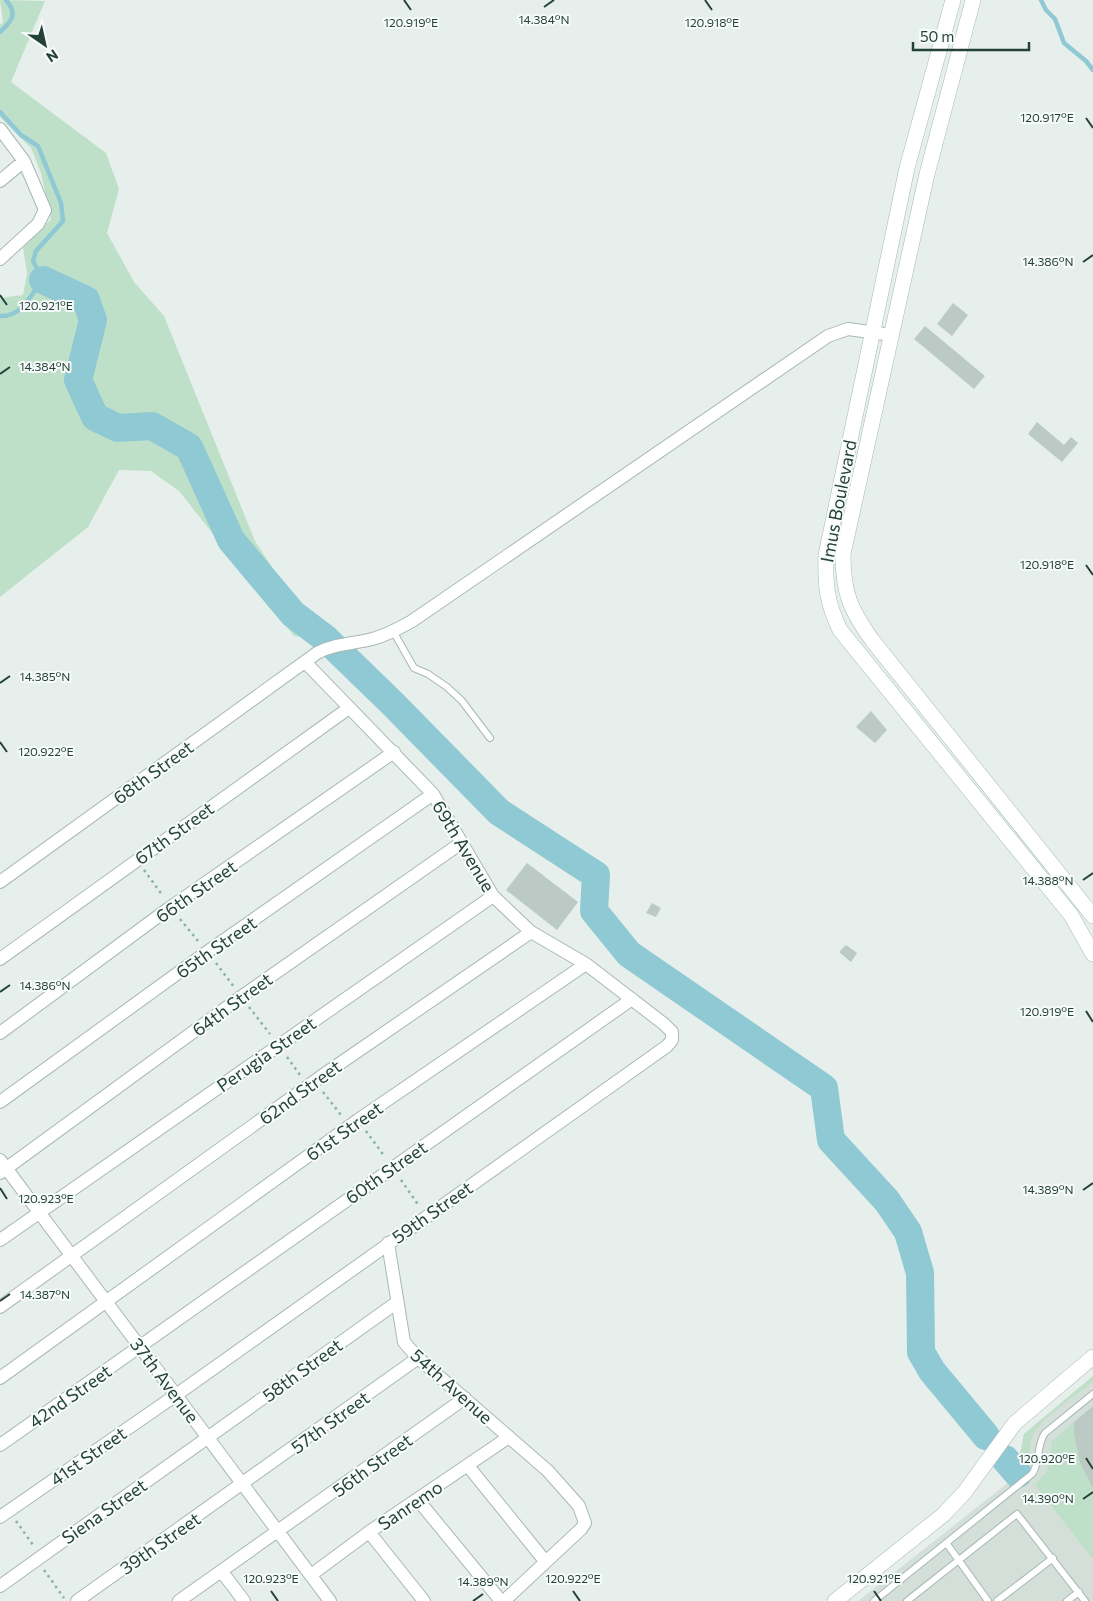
<svg xmlns="http://www.w3.org/2000/svg" width="1093" height="1601" font-family="Commissioner,sans-serif">
<rect width="100%" height="100%" fill="#e6efeb"/>
<path fill="#d4dfda" d="M 1093,1376 L 1093,1601 L 858,1601 L 1023,1471 L 1018,1464 L 1024,1434 Z"/>
<path fill="#bfe0c8" d="M 0,0 L 45,1 L 11,82 L 106,153 L 119,189 L 107,233 L 134,282 L 164,316 L 255,541 L 283,584 L 322,625 L 307,637 L 294,636 L 179,491 L 151,471 L 119,470 L 88,527 L 0,597 L 0,298 L 23,295 L 27,273 L 23,248 L 51,219 L 41,173 L 31,148 L 0,117 L 0,25 L 3,22 Z
M 1093,1376 L 1093,1382 C 1076,1396 1044,1415 1034,1434 C 1027,1445 1033,1460 1024,1471 L 1018,1464 L 1024,1434 Z
M 1074,1422 L 1074,1435 L 1080,1463 L 1093,1489 L 1093,1559 L 1035,1485 L 1047,1471 L 1052,1441 Z"/>
<g fill="none" stroke-linecap="round" stroke-linejoin="round">
<path stroke="#8ec9d4" stroke-width="4.5" d="M 1041,0 L 1046,10 L 1055,19 L 1064,43 L 1086,61 L 1093,70
M 0,32 C 12,21 18,14 6,0
M 0,112 L 21,135 L 38,146 L 61,203 L 63,221 L 36,251 L 33,261 L 43,280 C 30,295 22,317 0,316"/>
<path stroke="#8ec9d4" stroke-width="28" d="M 43,280 L 86,300 L 93,320 L 78,380 L 95,417 L 118,428 L 152,426 L 189,447 L 231,540 L 293,614 L 326,639 L 393,704 L 499,812 L 596,875 L 594,911 L 629,954 L 824,1088 L 831,1140 L 887,1201 L 908,1232 L 920,1273 L 921,1352 L 932,1371 L 986,1436
M 1005,1459 L 1018,1474"/>
</g>
<path fill="#bbcac4" d="M 953,303 L 968,315 L 952,336 L 937,324 Z
M 925,326 L 985,376 L 974,389 L 914,339 Z
M 1037,422 L 1064,445 L 1071,437 L 1078,443 L 1062,462 L 1028,434 Z
M 871,711 L 887,730 L 875,743 L 856,727 Z
M 527,863 L 578,902 L 557,930 L 506,890 Z
M 652,903 L 661,908 L 656,917 L 646,913 Z
M 846,945 L 857,953 L 851,962 L 839,952 Z
M 1093,1406 L 1093,1489 L 1080,1463 L 1074,1435 L 1074,1422 Z"/>
<g fill="none" stroke-linecap="round" stroke-linejoin="round">
<defs>
<path id="service" d="M 393,631 L 414,668 L 428,674 L 447,687 L 462,701 L 490,738
M 947,1544 L 988,1601
M 874,1601 L 1032,1474 C 1041,1462 1036,1445 1045,1433 L 1093,1394
M 907,1601 L 1017,1514 L 1085,1601
M 997,1601 L 1053,1558
M 1067,1601 L 1079,1592"/>
<path id="minor" d="M 0,129 L 24,161 L 45,210 L 38,224 L 0,259
M 0,181 L 24,161
M 0,882 L 317,653 C 334,644 350,644 368,640 C 383,637 398,629 412,621 L 828,336 L 848,329 L 892,335
M 0,959 L 349,708
M 0,1033 L 168,909 L 394,752
M 0,1102 L 207,952 L 433,794
M 0,1160 L 330,1601
M 0,1173 L 241,997 L 461,843
M 0,1240 L 493,896
M 388,1243 L 404,1342 L 418,1358 L 548,1471 L 579,1506 L 585,1523 L 581,1529 L 504,1601
M 0,1307 L 326,1073 L 531,932
M 0,1378 L 358,1120 L 586,964
M 0,1445 L 632,999
M 468,1466 L 545,1561
M 418,1500 L 501,1601
M 0,1517 L 176,1395 L 667,1046 L 672,1040 L 672,1032 L 664,1024 L 586,964 L 531,932 L 493,896 L 433,794 L 306,663
M 369,1532 L 424,1601
M 222,1572 L 244,1601
M 311,1575 L 369,1532 L 509,1437
M 0,1586 L 396,1303
M 77,1601 L 418,1358
M 179,1601 L 465,1398"/>
<path id="tertiary" d="M 835,1601 L 943,1515 L 964,1493 L 1015,1423 L 1093,1357"/>
<path id="secondary" d="M 953,0 L 907,168 L 826,555 C 825,586 827,603 840,630 L 1071,915 L 1093,954
M 973,0 L 927,174 L 843,554 C 843,593 850,609 872,640 L 1093,916"/>
</defs>
<use href="#service" stroke="#a8b8b2" stroke-width="8"/>
<use href="#minor" stroke="#a8b8b2" stroke-width="14"/>
<use href="#tertiary" stroke="#a8b8b2" stroke-width="16"/>
<use href="#secondary" stroke="#a4bbb3" stroke-width="16"/>
<path stroke="#86b3a5" stroke-width="2.5" stroke-dasharray="2.5 4" stroke-linecap="butt" d="M 144,870 L 163,896
M 180,919 L 198,941
M 216,963 L 234,987
M 249,1007 L 270,1034
M 287,1057 L 300,1075
M 323,1092 L 341,1115
M 366,1131 L 385,1157
M 401,1180 L 419,1206
M 16,1521 L 33,1545
M 44,1570 L 64,1598"/>
<use href="#service" stroke="#fff" stroke-width="6"/>
<use href="#minor" stroke="#fff" stroke-width="12"/>
<use href="#tertiary" stroke="#fff" stroke-width="15"/>
<use href="#secondary" stroke="#fff" stroke-width="15"/>
</g>
<path fill="none" stroke="#24423a" stroke-width="2" d="M 404,0 L 411,10M 705,0 L 712,10M 544,7 L 554,0M 1086,118 L 1093,128M 1083,262 L 1093,255M 0,295 L 7,305M 0,374 L 10,367M 1086,565 L 1093,575M 0,683 L 10,676M 0,742 L 7,752M 1083,880 L 1093,873M 0,992 L 10,985M 1086,1011 L 1093,1022M 0,1188 L 7,1199M 1083,1190 L 1093,1183M 0,1301 L 10,1294M 1086,1458 L 1093,1469M 1083,1499 L 1093,1492M 271,1591 L 278,1601M 573,1591 L 580,1601M 874,1591 L 881,1601M 473,1601 L 483,1594"/>
<g text-anchor="middle" dominant-baseline="central" stroke-width="4" stroke-linejoin="round" paint-order="stroke">
<g font-size="18" fill="#24423a" stroke="#f7fbf9">
<text transform="translate(838 501) rotate(-79)">Imus Boulevard</text>
<text transform="translate(153 772) rotate(-36)">68th Street</text>
<text transform="translate(174 833) rotate(-36)">67th Street</text>
<text transform="translate(464 846) rotate(59)">69th Avenue</text>
<text transform="translate(196 891) rotate(-35)">66th Street</text>
<text transform="translate(216 947) rotate(-35)">65th Street</text>
<text transform="translate(232 1004) rotate(-36)">64th Street</text>
<text transform="translate(266 1054) rotate(-35)">Perugia Street</text>
<text transform="translate(300 1092) rotate(-36)">62nd Street</text>
<text transform="translate(344 1131) rotate(-35)">61st Street</text>
<text transform="translate(386 1172) rotate(-35)">60th Street</text>
<text transform="translate(432 1212) rotate(-35)">59th Street</text>
<text transform="translate(302 1370) rotate(-36)">58th Street</text>
<text transform="translate(165 1380) rotate(53)">37th Avenue</text>
<text transform="translate(452 1386) rotate(42)">54th Avenue</text>
<text transform="translate(70 1396) rotate(-35)">42nd Street</text>
<text transform="translate(330 1422) rotate(-36)">57th Street</text>
<text transform="translate(88 1456) rotate(-35)">41st Street</text>
<text transform="translate(372 1465) rotate(-36)">56th Street</text>
<text transform="translate(410 1505) rotate(-34)">Sanremo</text>
<text transform="translate(104 1511) rotate(-35)">Siena Street</text>
<text transform="translate(160 1543) rotate(-35)">39th Street</text>
</g>
</g>
<g font-size="12" text-anchor="middle" fill="#24423a" stroke="#f7fbf9" stroke-width="4" stroke-linejoin="round" paint-order="stroke">
<text x="544" y="24">14.384°N</text>
<text x="411" y="27">120.919°E</text>
<text x="712" y="27">120.918°E</text>
<text x="1047" y="122">120.917°E</text>
<text x="1048" y="266">14.386°N</text>
<text x="46" y="310">120.921°E</text>
<text x="45" y="371">14.384°N</text>
<text x="1047" y="569">120.918°E</text>
<text x="45" y="681">14.385°N</text>
<text x="46" y="756">120.922°E</text>
<text x="1048" y="885">14.388°N</text>
<text x="45" y="990">14.386°N</text>
<text x="1047" y="1016">120.919°E</text>
<text x="1048" y="1194">14.389°N</text>
<text x="46" y="1203">120.923°E</text>
<text x="45" y="1299">14.387°N</text>
<text x="1047" y="1463">120.920°E</text>
<text x="1048" y="1503">14.390°N</text>
<text x="271" y="1583">120.923°E</text>
<text x="573" y="1583">120.922°E</text>
<text x="874" y="1583">120.921°E</text>
<text x="483" y="1586">14.389°N</text>
</g>
<g transform="translate(45 45) rotate(146)" stroke="#f7fbf9" stroke-width="4" paint-order="stroke">
<path d="M0-4L9 19L0 12L-9 19Z" fill="#24423a"/>
<text y="-8" font-size="14" font-weight="bold" text-anchor="middle" fill="#24423a">N</text>
</g>
<path d="M913 42v8h116v-8" fill="none" stroke="#24423a" stroke-width="2.5"/>
<text x="920" y="42" font-size="15" fill="#24423a" stroke="#f7fbf9" stroke-width="4" paint-order="stroke">50 m</text>
</svg>
